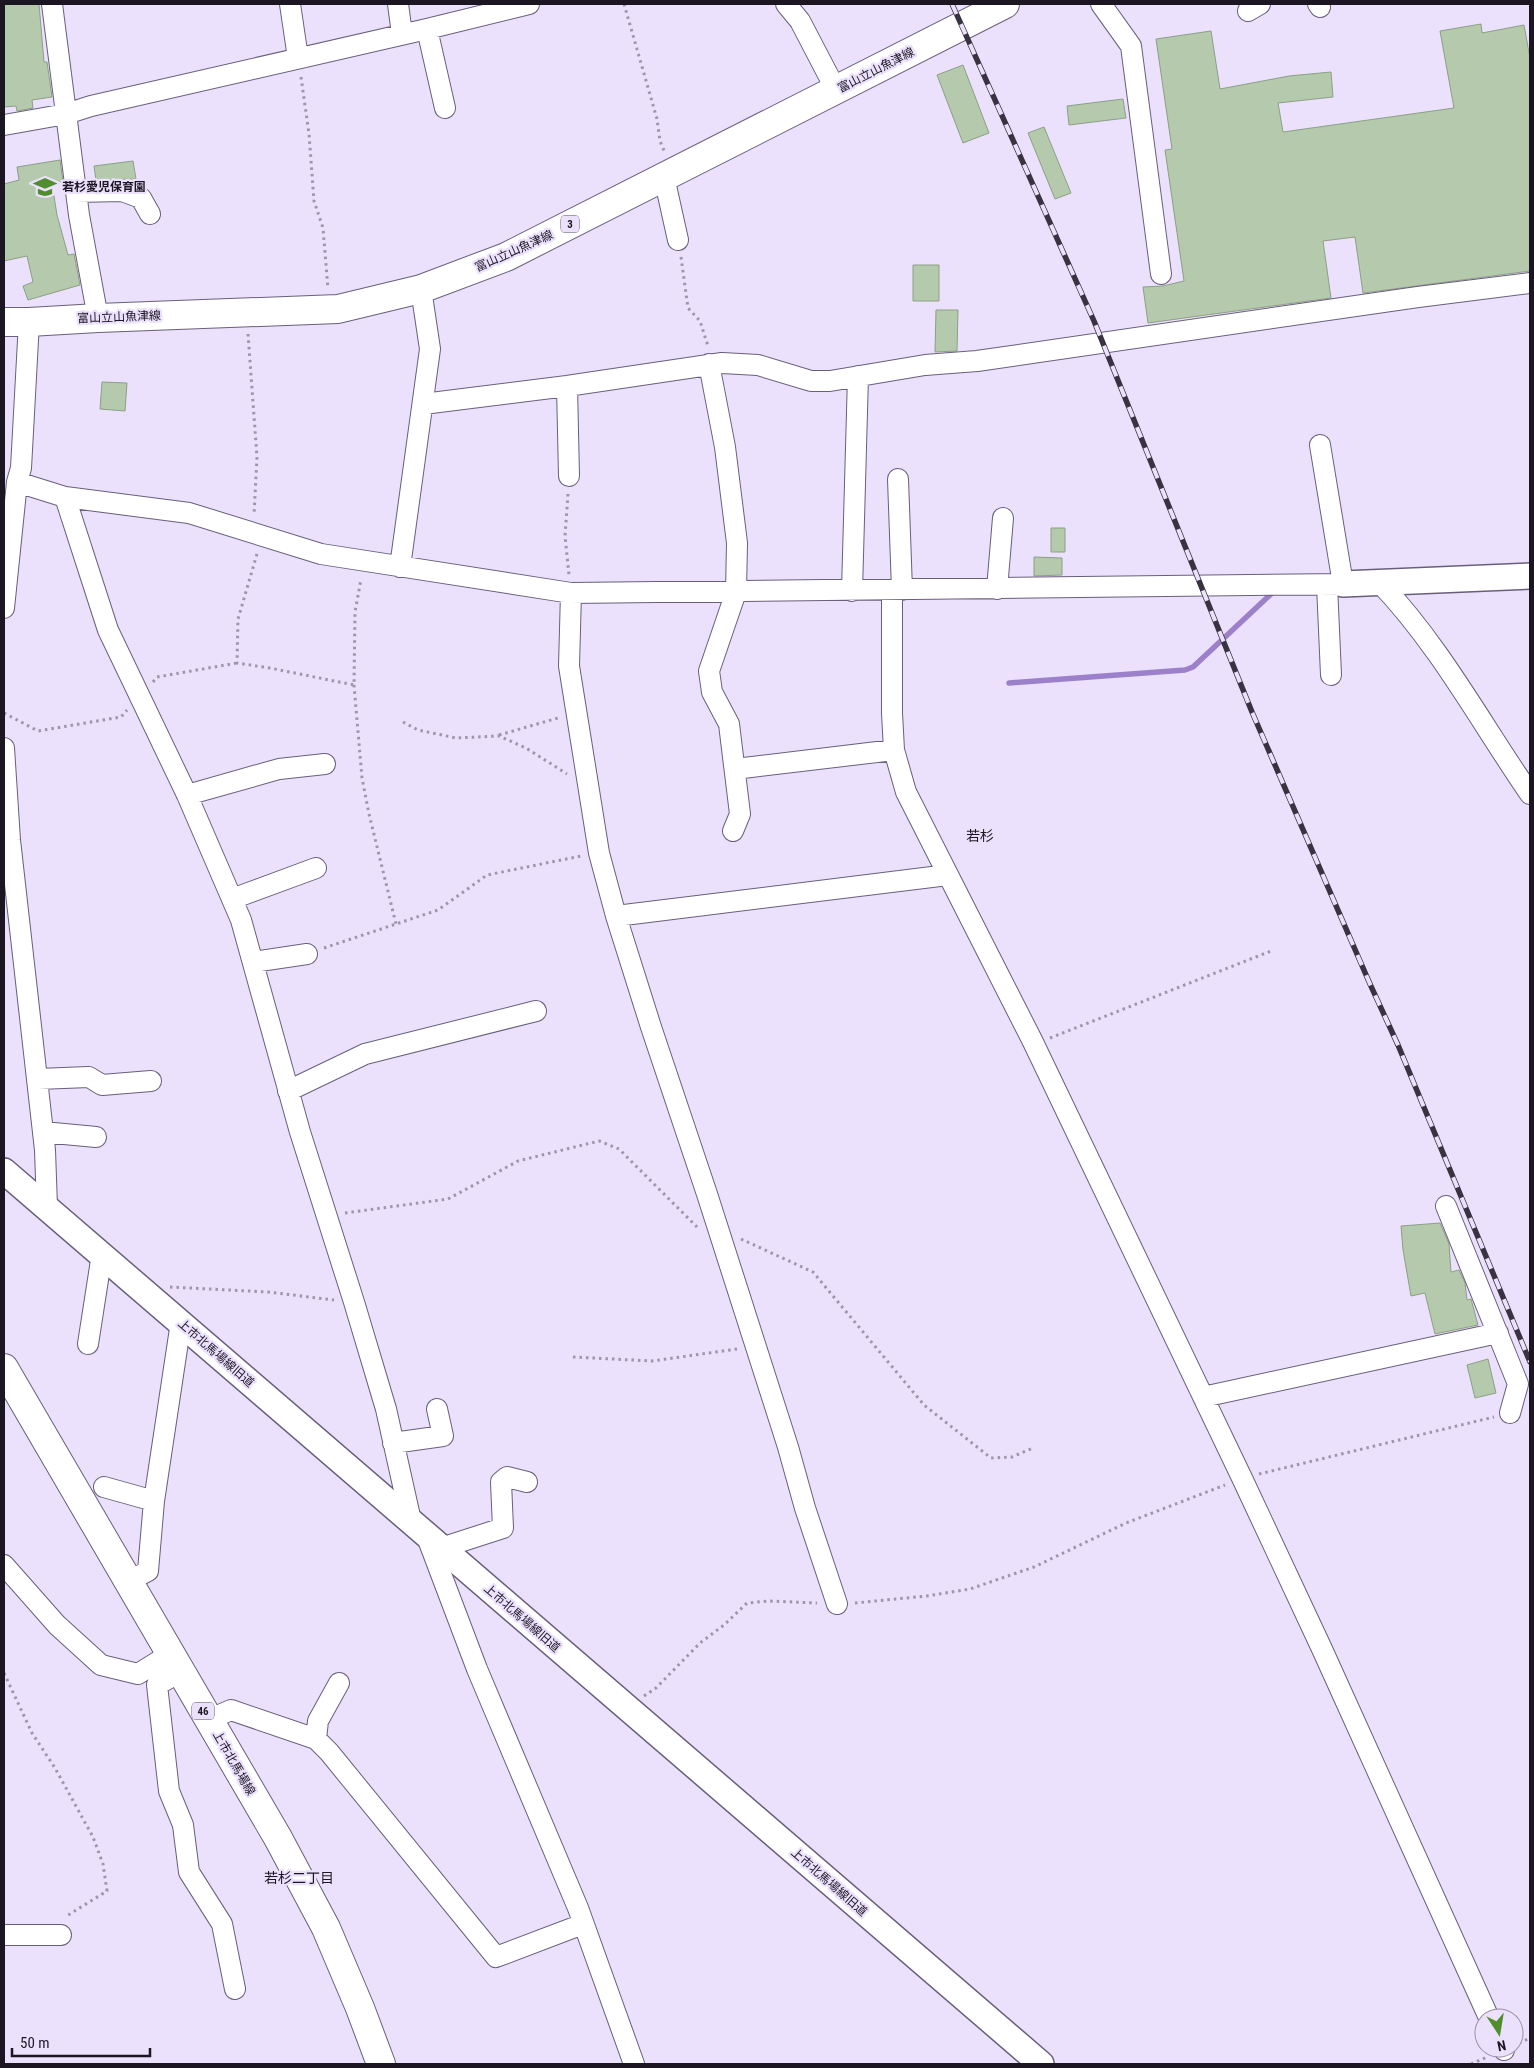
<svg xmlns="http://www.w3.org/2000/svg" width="1534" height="2068" font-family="'Roboto Condensed','Noto Sans JP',sans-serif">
<rect width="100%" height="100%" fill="#ebe1fc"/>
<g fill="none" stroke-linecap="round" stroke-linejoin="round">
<path stroke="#9d80ca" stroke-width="5.5" d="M 1009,683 L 1185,670 L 1193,667 L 1271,594"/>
</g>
<path fill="#b5c9ac" stroke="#8ca084" d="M 4,4 L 39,4 L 44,62 L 47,62 L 52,97 L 32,100 L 33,108 L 17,111 L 16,106 L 4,107 Z
M 1481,24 L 1482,33 L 1524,25 L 1530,58 L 1530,271 L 1363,293 L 1355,237 L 1323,241 L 1331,298 L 1148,323 L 1143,287 L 1163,286 L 1184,281 L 1165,150 L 1172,149 L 1156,39 L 1211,31 L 1220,89 L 1289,76 L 1331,72 L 1333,97 L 1278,103 L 1283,132 L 1454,108 L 1440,31 Z
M 963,65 L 989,133 L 963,143 L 937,75 Z
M 1123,99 L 1126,118 L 1069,125 L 1067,106 Z
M 1044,127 L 1071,193 L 1055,199 L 1028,133 Z
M 60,160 L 63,182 L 52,184 L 57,215 L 68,255 L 74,254 L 80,285 L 28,300 L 23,286 L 33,282 L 27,256 L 4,261 L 4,184 L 19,180 L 17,167 Z
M 133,161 L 136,179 L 96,180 L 94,166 Z
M 913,265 L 939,265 L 939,301 L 913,301 Z
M 936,310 L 958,310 L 957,351 L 935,352 Z
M 102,382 L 127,383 L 125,411 L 100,409 Z
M 1051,528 L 1065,528 L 1065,552 L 1051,552 Z
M 1034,557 L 1062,558 L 1062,575 L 1034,576 Z
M 1440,1223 L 1449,1244 L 1451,1272 L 1459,1270 L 1465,1283 L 1467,1300 L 1471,1299 L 1478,1325 L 1435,1334 L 1425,1293 L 1411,1296 L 1403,1250 L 1401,1226 Z
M 1488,1359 L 1496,1393 L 1475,1398 L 1467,1365 Z"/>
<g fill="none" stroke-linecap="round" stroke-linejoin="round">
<defs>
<path id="minor" d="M 52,4 L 79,215 L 98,318
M 290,4 L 298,58
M 398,4 L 402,34
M 786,4 L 800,21 L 836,90
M 1101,4 L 1131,46 L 1161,274
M 1318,4 L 1320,7
M 1248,11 L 1260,4
M 427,29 L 445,108
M 4,125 L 66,114 L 91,106 L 427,29 L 529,4
M 664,177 L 678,240
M 76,192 L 122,191 L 141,198 L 150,214
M 709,364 L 725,447 L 737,543 L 736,592 L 709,671 L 712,692 L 729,724 L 740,814 L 733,831
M 567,386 L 569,476
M 423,404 L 567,386 L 722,363 L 758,365 L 811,381 L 830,381 L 925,365 L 977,361 L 1418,297 L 1530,283
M 898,479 L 902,590
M 17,482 L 65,497 L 189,513 L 321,554 L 571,593 L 1343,584 L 1320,445
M 65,497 L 108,630 L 187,795 L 241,920 L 300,1132 L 354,1302 L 386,1409 L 411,1521
M 400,567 L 430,349 L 421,289
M 1380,583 C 1440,646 1481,723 1530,794
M 1327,585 L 1331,675
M 997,589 L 1003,518
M 852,591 L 858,376
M 892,591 L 892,713 L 894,750 L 906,792 L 1033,1042 L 1242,1478 L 1322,1649 L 1489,2018
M 571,593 L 569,666 L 599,853 L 616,916 L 651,1027 L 707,1194 L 788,1447 L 805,1508 L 837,1604
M 4,608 L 17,482 L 21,468 L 29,322
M 4,748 L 10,840 L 45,1150 L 47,1207
M 735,769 L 894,750
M 187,795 L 279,769 L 325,764
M 232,899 L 316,868
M 616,916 L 948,875
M 253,962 L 307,954
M 38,1079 L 89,1077 L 102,1085 L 151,1081
M 288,1091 L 365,1054 L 536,1011
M 43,1132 L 96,1137
M 1446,1206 L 1518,1384 L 1510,1413
M 88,1344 L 102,1254
M 1203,1397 L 1498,1333
M 393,1443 L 443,1436 L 437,1409
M 104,1487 L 154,1501
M 427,1537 L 477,1669 L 578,1908 L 634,2064
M 441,1548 L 503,1528 L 501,1482 L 507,1477 L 527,1482
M 4,1565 L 57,1625 L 101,1665 L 138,1674 L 170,1654
M 127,1582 L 148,1571 L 154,1501 L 181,1322
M 180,1672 L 157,1685 L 169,1791 L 183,1825 L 189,1872 L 222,1924 L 235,1989
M 208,1720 L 231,1710 L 316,1739 L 329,1752 L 496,1957 L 583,1924
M 316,1739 L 318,1721 L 339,1683
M 4,1935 L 61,1935
M 1503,2048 L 1504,2050"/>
<path id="tertiary" d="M 1343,584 L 1530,576
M 4,1171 L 1041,2064"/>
<path id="primary" d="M 4,322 L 29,322 L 98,318 L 338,309 L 421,289 L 506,257 L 1005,4
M 4,1368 L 278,1838 L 326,1928 L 360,2008 L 381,2064"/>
</defs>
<use href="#minor" stroke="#695f7b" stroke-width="22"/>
<use href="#tertiary" stroke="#695f7b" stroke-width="28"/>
<use href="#primary" stroke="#695f7b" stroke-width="30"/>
<path stroke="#9d95aa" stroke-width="3" stroke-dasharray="2.5 4" stroke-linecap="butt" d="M 624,4 L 657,119 L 660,141 L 665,153
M 301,77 L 309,134 L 314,201 L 323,228 L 328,289
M 681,257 L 688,308 L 700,321 L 708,346
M 248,334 L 257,457 L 254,515
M 568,494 L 565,536 L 569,575
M 257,554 L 238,619 L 237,663 L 270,668 L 354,685 L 355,612 L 361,579
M 153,682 L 157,677 L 237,663
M 354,685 L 362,778 L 369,814 L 396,924
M 4,713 L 38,731 L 121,717 L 127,710
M 403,722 L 418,730 L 456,738 L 499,736 L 526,748 L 567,774
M 499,735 L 558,718
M 324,948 L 438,910 L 487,875 L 581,856
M 1050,1038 L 1271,951
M 345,1213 L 448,1199 L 518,1161 L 599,1141 L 619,1149 L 697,1227
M 741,1239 L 813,1272 L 924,1405 L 991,1458 L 1012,1457 L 1033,1448
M 170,1287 L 268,1292 L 334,1300
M 573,1357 L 652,1361 L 737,1349
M 1259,1474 L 1494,1417
M 855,1603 L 927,1596 L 970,1589 L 1034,1567 L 1126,1523 L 1225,1485
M 4,1673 L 32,1733 L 55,1768 L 93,1837 L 103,1864 L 107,1891 L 65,1917
M 644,1696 L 656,1688 L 700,1643 L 724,1625 L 747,1603 L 769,1601 L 817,1603
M 1519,2043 L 1530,2038
M 1471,2064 L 1487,2057"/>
<use href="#minor" stroke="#fff" stroke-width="20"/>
<use href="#tertiary" stroke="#fff" stroke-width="25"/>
<use href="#primary" stroke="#fff" stroke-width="28"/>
<defs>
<path id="rail" d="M 952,4 L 1094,321 L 1252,712 L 1370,984 L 1398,1045 L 1530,1362"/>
</defs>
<use href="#rail" stroke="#383241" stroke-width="5.5"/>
<use href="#rail" stroke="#ebe1fc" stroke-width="4" stroke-dasharray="11" stroke-linecap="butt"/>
</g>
<defs>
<symbol id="school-bare" viewBox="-9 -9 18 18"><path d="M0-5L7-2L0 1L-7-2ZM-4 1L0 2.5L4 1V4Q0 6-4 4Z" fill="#4f8d2d" stroke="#ebe1fc" stroke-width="2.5" paint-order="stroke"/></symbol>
</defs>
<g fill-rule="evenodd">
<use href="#school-bare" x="29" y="171" width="32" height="32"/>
</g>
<g text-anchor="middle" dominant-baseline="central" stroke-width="4.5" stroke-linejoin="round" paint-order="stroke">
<g fill="#ebe1fc" stroke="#595363" stroke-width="1">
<rect x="561" y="215.5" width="18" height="17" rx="4"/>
<rect x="192" y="1702.5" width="22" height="17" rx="4"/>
</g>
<g font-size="11" font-weight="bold" fill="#1b1622">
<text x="570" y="224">3</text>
<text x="203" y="1711">46</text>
</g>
<g font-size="12" fill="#1b1622" stroke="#ebe1fc">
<text transform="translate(876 70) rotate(-27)">富山立山魚津線</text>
<text transform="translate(514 251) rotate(-24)">富山立山魚津線</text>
<text transform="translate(119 317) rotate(-2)">富山立山魚津線</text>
<text transform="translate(216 1353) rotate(41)">上市北馬場線旧道</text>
<text transform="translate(522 1618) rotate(41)">上市北馬場線旧道</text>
<text transform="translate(234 1763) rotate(60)">上市北馬場線</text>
<text transform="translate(829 1882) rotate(41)">上市北馬場線旧道</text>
</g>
<g font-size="12" font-weight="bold" fill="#1b1622" stroke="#ebe1fc" text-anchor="start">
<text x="62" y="187">若杉愛児保育園</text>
</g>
<g font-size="14" fill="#1b1622" stroke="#ebe1fc">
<text x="980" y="836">若杉</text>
<text x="299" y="1878">若杉二丁目</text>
</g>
</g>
<rect width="1534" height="2068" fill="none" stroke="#1b1622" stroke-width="10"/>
<g transform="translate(1499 2033) rotate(168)"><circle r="24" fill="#ebe1fc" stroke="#9890a5"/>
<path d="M0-4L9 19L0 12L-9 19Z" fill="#4f8d2d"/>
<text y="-8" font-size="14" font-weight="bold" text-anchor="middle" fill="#1b1622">N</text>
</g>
<path d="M12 2048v8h138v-8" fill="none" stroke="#1b1622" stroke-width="2.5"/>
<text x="20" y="2048" font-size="15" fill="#1b1622" stroke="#ebe1fc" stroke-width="4" paint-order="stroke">50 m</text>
</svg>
